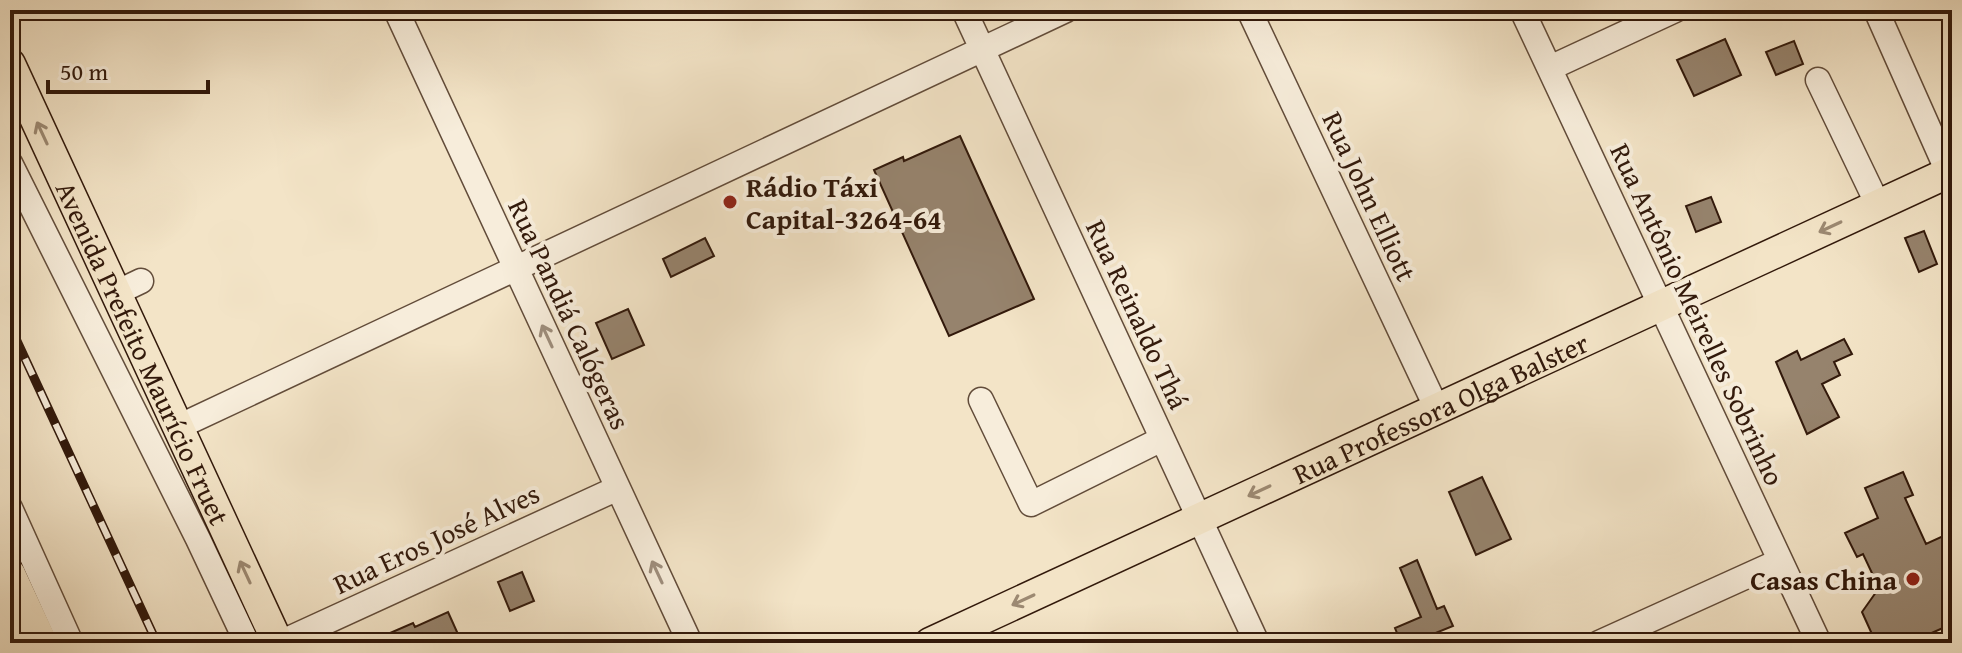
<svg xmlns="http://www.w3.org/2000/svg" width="1962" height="653" font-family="'Gentium Book Plus',serif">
<rect width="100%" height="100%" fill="#f3e4c7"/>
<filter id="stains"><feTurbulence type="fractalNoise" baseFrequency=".0025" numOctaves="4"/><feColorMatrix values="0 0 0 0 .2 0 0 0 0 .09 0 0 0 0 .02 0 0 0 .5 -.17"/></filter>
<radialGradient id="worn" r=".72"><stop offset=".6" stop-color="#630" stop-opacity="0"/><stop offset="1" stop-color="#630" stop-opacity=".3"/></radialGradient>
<path fill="#96836d" stroke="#32190b" stroke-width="2" d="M 1725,39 L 1741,75 L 1694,96 L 1677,60 Z
M 1794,41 L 1803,64 L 1776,75 L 1766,52 Z
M 960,136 L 1034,299 L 949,336 L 874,170 L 903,157 L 904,161 Z
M 1711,197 L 1721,222 L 1696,232 L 1686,206 Z
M 1924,231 L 1937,264 L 1919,272 L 1905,238 Z
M 705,238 L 714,256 L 671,277 L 663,259 Z
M 628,309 L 644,345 L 612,359 L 596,323 Z
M 1844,339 L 1852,354 L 1834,362 L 1840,375 L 1822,384 L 1839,417 L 1807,434 L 1776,362 L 1797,351 L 1801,360 Z
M 1903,472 L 1913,495 L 1905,498 L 1926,544 L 1952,532 L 1952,624 L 1909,643 L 1876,643 L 1862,612 L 1879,588 L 1863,554 L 1857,557 L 1845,533 L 1878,518 L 1865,488 Z
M 1482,477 L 1511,539 L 1476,555 L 1449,492 Z
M 1417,560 L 1437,609 L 1444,606 L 1453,626 L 1411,643 L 1401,643 L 1395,628 L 1421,617 L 1400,568 Z
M 522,572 L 534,601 L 510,611 L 498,582 Z
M 448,612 L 462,643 L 367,643 L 413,623 L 415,627 Z"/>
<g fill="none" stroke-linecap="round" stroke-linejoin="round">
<defs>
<path id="minor" d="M 396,10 L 690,643
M 964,10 L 1257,643
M 1249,10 L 1437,409
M 1522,10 L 1819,643
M 1876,10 L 1948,172
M 1550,68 L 1675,10
M 1818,80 L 1878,205
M 10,163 L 198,539 L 247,643
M 116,293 L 141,281
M 981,400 L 1031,504 L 1162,439
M 178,427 L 1066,10
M 10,508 L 71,643
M 280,643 L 618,488
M 1599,643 L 1780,561"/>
<g id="major">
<path id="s1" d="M 10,64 L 278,643"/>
<path d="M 10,574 L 42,643"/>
<path id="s2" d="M 930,643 L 1952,171"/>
</g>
</defs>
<use href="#minor" stroke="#624c3a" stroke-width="27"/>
<use href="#major" stroke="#32190b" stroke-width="33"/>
<use href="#minor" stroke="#f7eddb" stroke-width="24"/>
<use href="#major" stroke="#f3e4c7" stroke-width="30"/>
<defs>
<path id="rail" d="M 10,326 L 157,643"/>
</defs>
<use href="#rail" stroke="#32190b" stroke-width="9"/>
<use href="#rail" stroke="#f7eddb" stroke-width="6" stroke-dasharray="18" stroke-linecap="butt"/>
</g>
<defs><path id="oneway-shaft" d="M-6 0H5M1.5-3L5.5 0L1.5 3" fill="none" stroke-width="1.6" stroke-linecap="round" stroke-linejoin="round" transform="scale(2)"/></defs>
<g stroke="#9c8972">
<use href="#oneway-shaft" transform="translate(42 133) rotate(-115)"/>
<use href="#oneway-shaft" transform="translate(1830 227) rotate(155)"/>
<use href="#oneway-shaft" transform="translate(1259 491) rotate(155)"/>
<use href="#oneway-shaft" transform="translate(245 572) rotate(-115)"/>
<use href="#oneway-shaft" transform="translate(1023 600) rotate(155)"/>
</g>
<g stroke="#9e8e7d">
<use href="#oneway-shaft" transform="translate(547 336) rotate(-115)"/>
<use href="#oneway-shaft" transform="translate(657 572) rotate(-115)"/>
</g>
<g fill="#8f2418" stroke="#f7eddb" stroke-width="3">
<circle cx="730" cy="202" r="8"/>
<circle cx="1913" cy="579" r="8"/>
</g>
<g text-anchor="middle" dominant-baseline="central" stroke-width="8" stroke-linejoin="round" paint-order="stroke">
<g font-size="28" font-weight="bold" fill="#32190b" stroke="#f7eddb" text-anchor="start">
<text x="746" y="186">Rádio Táxi<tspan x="746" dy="32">Capital-3264-64</tspan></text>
<text x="1897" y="579" text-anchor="end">Casas China</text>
</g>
<g font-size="28" fill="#32190b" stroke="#f7eddb">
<text transform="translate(1370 196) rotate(65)">Rua John Elliott</text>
<text transform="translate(570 314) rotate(65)">Rua Pandiá Calógeras</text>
<text transform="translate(1138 314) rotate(65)">Rua Reinaldo Thá</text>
<text transform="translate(1698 314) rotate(65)">Rua Antônio Meirelles Sobrinho</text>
<text stroke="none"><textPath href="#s1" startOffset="318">Avenida Prefeito Maurício Fruet</textPath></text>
<text stroke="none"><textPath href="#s2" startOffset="562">Rua Professora Olga Balster</textPath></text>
<text transform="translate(436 538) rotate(-25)">Rua Eros José Alves</text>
</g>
</g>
<rect width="1962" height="653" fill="none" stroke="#f3e4c7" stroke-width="40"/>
<rect x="12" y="12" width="1938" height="629" fill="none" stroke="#32190b" stroke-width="4"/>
<rect x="20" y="20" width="1922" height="613" fill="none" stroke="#32190b" stroke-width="2"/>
<path d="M48 80v12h160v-12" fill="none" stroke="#32190b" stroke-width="4"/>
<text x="60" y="80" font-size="24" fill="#32190b" stroke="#f7eddb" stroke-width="6" paint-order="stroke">50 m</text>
<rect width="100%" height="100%" filter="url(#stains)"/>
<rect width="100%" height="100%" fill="url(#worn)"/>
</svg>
